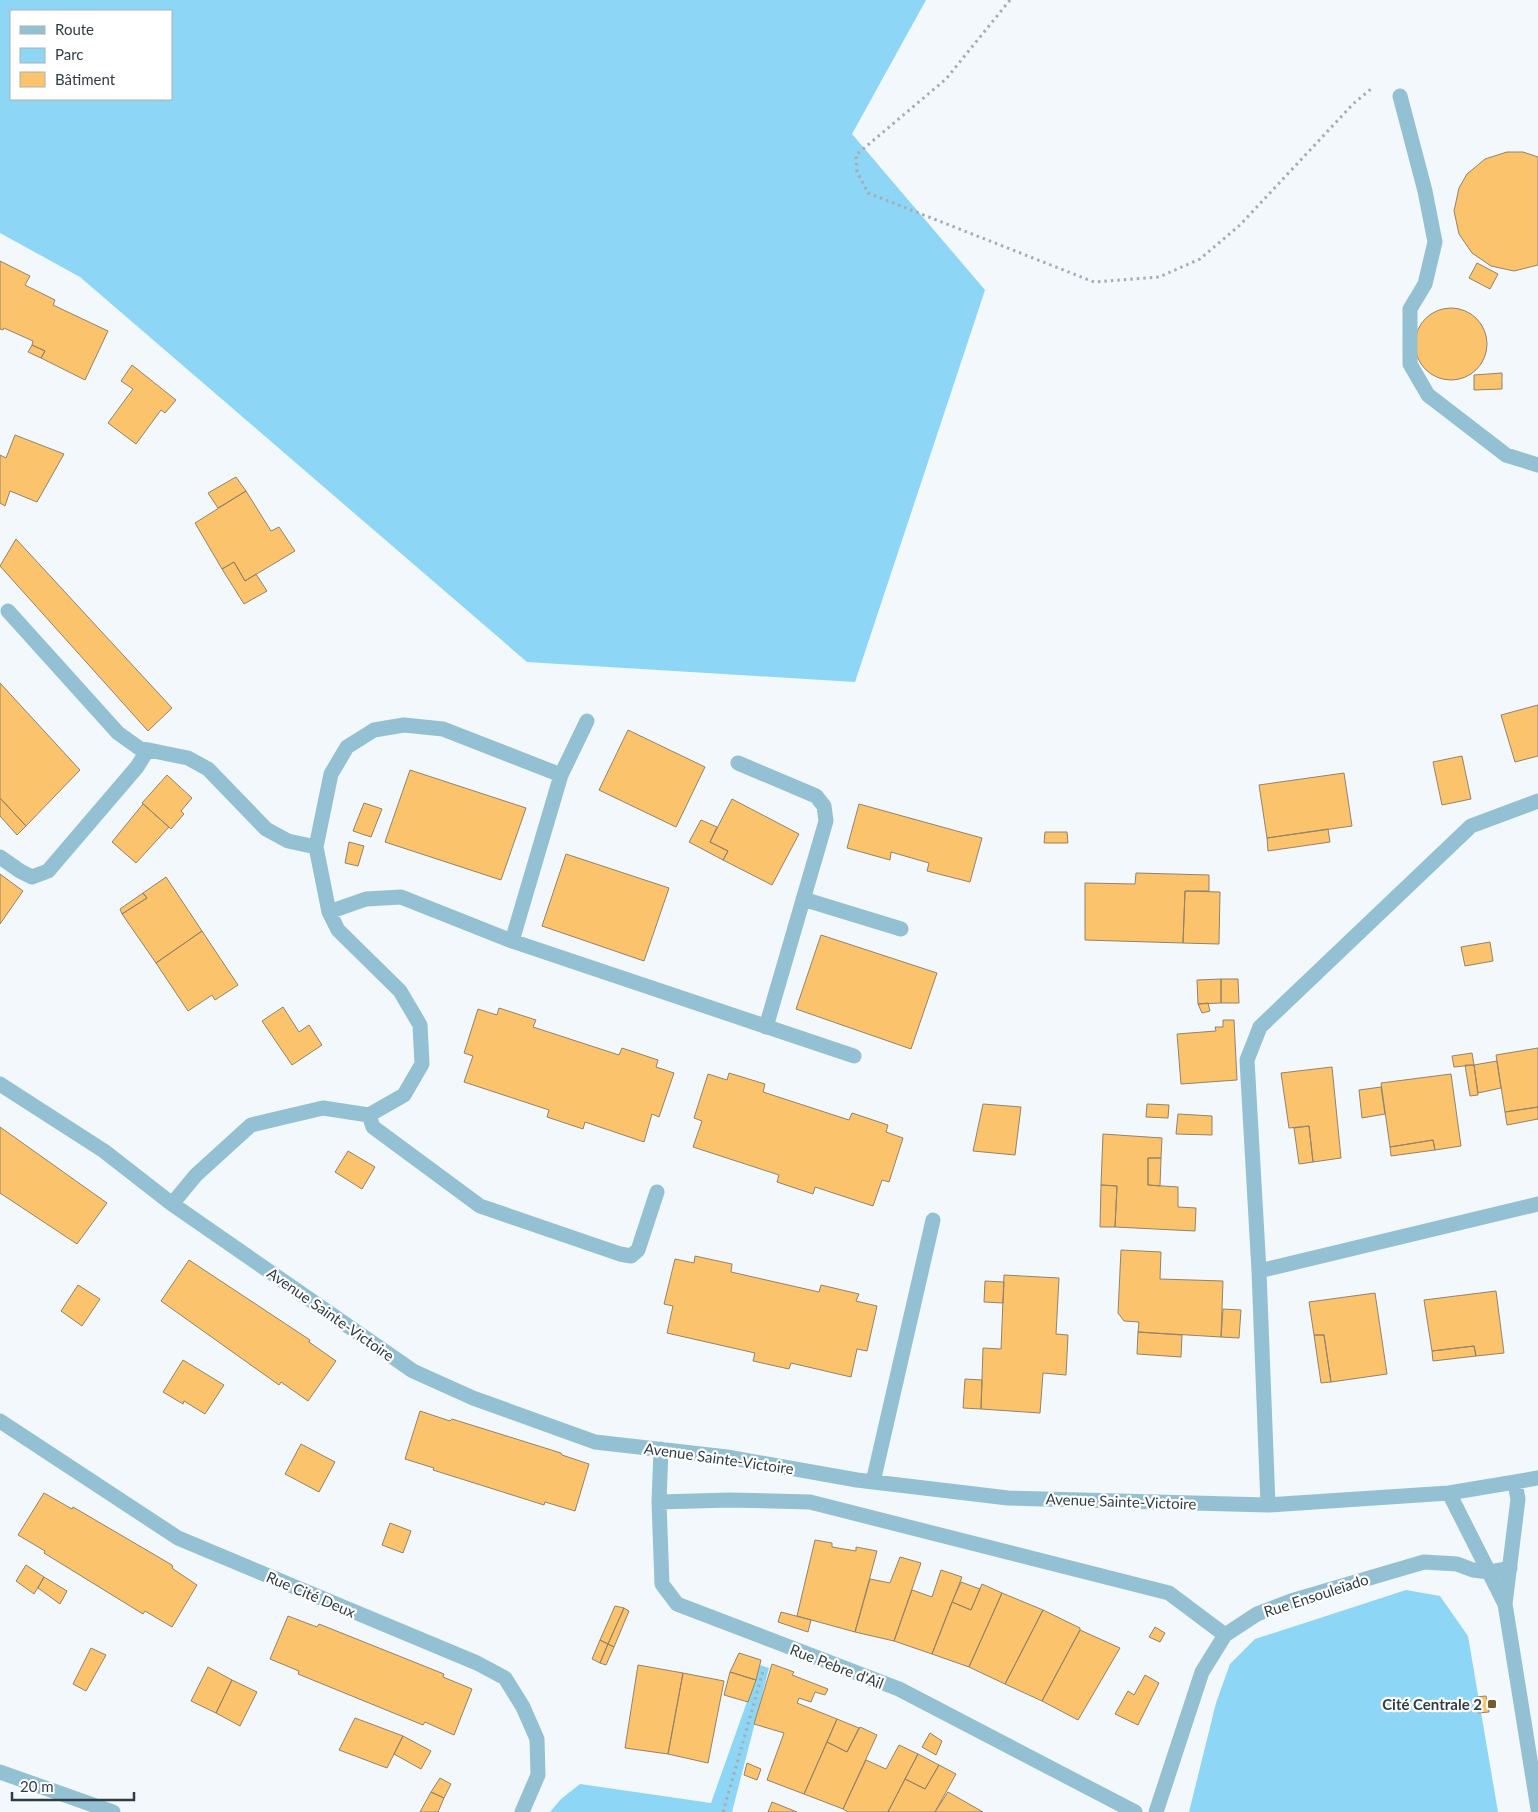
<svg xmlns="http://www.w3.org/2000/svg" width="1538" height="1812" font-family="Lato,sans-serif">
<rect width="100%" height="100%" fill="#f2f8fb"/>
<path fill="#8dd6f6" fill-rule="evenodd" d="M 0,0 L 926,0 L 852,134 L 985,290 L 855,682 L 527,662 L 80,277 L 0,233 ZM 11,11 L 171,11 L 171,99 L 11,99 Z
M 1406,1590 L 1440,1596 L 1468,1636 L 1498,1812 L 1189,1812 L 1216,1703 L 1230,1664 L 1255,1639 Z
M 760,1665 L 769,1668 L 732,1812 L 550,1812 L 561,1799 L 580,1784 L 711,1803 Z"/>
<path fill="#fac36c" stroke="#94836b" d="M 1507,152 L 1523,152 L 1538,157 L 1538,265 L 1514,271 L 1491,266 L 1472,253 L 1459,234 L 1454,211 L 1459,188 L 1467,174 L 1485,159 Z
M 0,261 L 30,276 L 25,285 L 55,300 L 53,305 L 108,331 L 85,380 L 41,358 L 45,351 L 32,345 L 33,341 L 4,328 L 3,330 L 0,329 Z
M 1477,263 L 1498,274 L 1490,289 L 1469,278 Z
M1415 344a36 36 0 1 1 72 0a36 36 0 1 1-72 0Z
M 32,345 L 45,351 L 41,358 L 28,352 Z
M 132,365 L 176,400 L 165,413 L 161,410 L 136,444 L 108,423 L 133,389 L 121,381 Z
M 1502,373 L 1502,389 L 1474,390 L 1474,375 Z
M 15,435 L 64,454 L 37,502 L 10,491 L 5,506 L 0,503 L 0,455 L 6,458 Z
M 236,477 L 246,491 L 218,508 L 208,493 Z
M 246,491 L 271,531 L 279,527 L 295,551 L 245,581 L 234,562 L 222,569 L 195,523 Z
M 16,539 L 172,708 L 148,731 L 0,566 Z
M 234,562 L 245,581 L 256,574 L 267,591 L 244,604 L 222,569 Z
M 0,683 L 80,770 L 26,826 L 0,798 Z
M 1538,705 L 1538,756 L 1515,762 L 1501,715 Z
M 628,730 L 705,767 L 676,827 L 599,790 Z
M 1462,756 L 1471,799 L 1442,805 L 1433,762 Z
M 410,770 L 526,808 L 501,880 L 385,842 Z
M 1344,773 L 1352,826 L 1267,838 L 1259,785 Z
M 167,775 L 192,798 L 181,811 L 184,814 L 171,829 L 142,803 Z
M 0,798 L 26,826 L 17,835 L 0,816 Z
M 732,799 L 799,834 L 772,885 L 723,860 L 728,851 L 710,842 Z
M 364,803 L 382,809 L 371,837 L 353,831 Z
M 143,804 L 169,827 L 136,863 L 112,842 Z
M 859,804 L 982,838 L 970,882 L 927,871 L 929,863 L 891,852 L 890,860 L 847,848 Z
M 701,820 L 717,827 L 710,842 L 728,851 L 723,860 L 689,842 Z
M 1328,829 L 1330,842 L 1268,851 L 1267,838 Z
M 1045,832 L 1067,832 L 1068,843 L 1044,843 Z
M 349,842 L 364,846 L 358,866 L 345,863 Z
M 566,854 L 669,888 L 644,961 L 542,926 Z
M 1136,873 L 1209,875 L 1209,891 L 1185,891 L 1183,943 L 1085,940 L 1085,883 L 1135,884 Z
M 0,874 L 23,891 L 0,924 Z
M 166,877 L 202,931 L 156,963 L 122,914 L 147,898 L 143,893 Z
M 1185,891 L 1220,892 L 1219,944 L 1183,943 Z
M 143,893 L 147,898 L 122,914 L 120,909 Z
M 202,931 L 238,985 L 215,1000 L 212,995 L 188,1011 L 156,963 Z
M 821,935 L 937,973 L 911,1049 L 796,1009 Z
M 1490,942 L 1493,961 L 1465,966 L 1461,947 Z
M 1221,979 L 1238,979 L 1239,1003 L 1221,1003 Z
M 1221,979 L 1221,1003 L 1198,1004 L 1197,980 Z
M 1208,1003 L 1210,1011 L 1202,1013 L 1198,1004 Z
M 283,1007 L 299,1032 L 309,1025 L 322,1045 L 292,1065 L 262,1021 Z
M 499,1008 L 536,1020 L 533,1027 L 619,1055 L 622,1048 L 658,1060 L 656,1067 L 674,1073 L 659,1117 L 652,1114 L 644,1142 L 585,1122 L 583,1129 L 547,1117 L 549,1110 L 464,1082 L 473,1056 L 464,1053 L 478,1009 L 497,1015 Z
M 1223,1020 L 1234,1020 L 1237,1080 L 1181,1084 L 1177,1034 L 1216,1031 L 1215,1027 L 1223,1027 Z
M 1538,1048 L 1538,1107 L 1505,1112 L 1496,1055 Z
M 1472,1053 L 1474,1065 L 1454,1067 L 1452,1056 Z
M 1497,1061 L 1501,1088 L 1478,1093 L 1474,1065 Z
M 1465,1065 L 1474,1065 L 1478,1095 L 1470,1096 Z
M 1332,1067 L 1341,1158 L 1313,1162 L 1309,1126 L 1289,1128 L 1281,1073 Z
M 729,1073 L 765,1084 L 763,1092 L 849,1120 L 852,1113 L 888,1125 L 886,1132 L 903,1138 L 889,1182 L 882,1180 L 873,1206 L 815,1187 L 813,1194 L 777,1182 L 779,1175 L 693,1147 L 702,1121 L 694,1118 L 708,1074 L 727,1080 Z
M 1451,1074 L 1461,1146 L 1435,1150 L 1433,1140 L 1390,1147 L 1381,1083 Z
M 1381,1087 L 1385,1114 L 1362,1118 L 1359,1090 Z
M 983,1104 L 1021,1107 L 1015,1155 L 973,1151 Z
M 1147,1104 L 1169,1105 L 1168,1118 L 1146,1117 Z
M 1538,1107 L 1538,1119 L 1507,1125 L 1505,1112 Z
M 1178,1114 L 1212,1116 L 1212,1135 L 1176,1134 Z
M 1309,1126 L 1313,1162 L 1299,1164 L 1294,1128 Z
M 0,1127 L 107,1203 L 77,1244 L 0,1193 Z
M 1103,1134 L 1162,1138 L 1161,1158 L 1148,1158 L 1148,1185 L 1178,1187 L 1178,1207 L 1196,1208 L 1195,1231 L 1115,1227 L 1117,1186 L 1101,1185 Z
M 1433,1140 L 1435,1150 L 1391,1156 L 1390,1147 Z
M 348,1151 L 375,1167 L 362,1189 L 335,1172 Z
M 1148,1158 L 1161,1158 L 1160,1186 L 1148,1185 Z
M 1101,1185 L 1117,1186 L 1115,1227 L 1100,1227 Z
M 1121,1250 L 1161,1252 L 1160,1279 L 1223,1281 L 1221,1337 L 1138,1332 L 1139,1322 L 1124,1321 L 1118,1313 Z
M 695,1256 L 732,1264 L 731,1272 L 819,1292 L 821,1285 L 859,1294 L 856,1301 L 877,1306 L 867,1351 L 857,1349 L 851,1377 L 791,1363 L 789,1369 L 753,1361 L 755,1353 L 667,1333 L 673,1306 L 664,1304 L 675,1259 L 694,1263 Z
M 189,1260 L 310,1340 L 309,1342 L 336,1361 L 308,1401 L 281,1382 L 279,1385 L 161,1301 Z
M 1004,1275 L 1059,1278 L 1056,1334 L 1068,1335 L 1066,1375 L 1043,1373 L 1040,1413 L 981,1409 L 983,1348 L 1001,1349 Z
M 985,1281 L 1004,1282 L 1003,1303 L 984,1302 Z
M 78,1285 L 100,1299 L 82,1326 L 61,1311 Z
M 1496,1291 L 1504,1353 L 1476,1356 L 1474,1346 L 1432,1351 L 1424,1300 Z
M 1375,1293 L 1387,1374 L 1331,1382 L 1324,1335 L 1314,1335 L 1309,1302 Z
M 1223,1309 L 1241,1310 L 1239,1338 L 1221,1337 Z
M 1138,1332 L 1182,1335 L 1181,1357 L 1137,1354 Z
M 1314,1335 L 1324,1335 L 1331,1382 L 1321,1383 Z
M 1474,1346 L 1476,1356 L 1433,1361 L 1432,1351 Z
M 183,1360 L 224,1385 L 205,1414 L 184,1401 L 183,1404 L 163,1392 Z
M 965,1379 L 982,1380 L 981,1409 L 963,1408 Z
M 420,1411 L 450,1421 L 452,1419 L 561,1453 L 562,1455 L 589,1464 L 575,1511 L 545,1502 L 544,1505 L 433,1470 L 434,1468 L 405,1459 Z
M 301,1444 L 335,1462 L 319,1492 L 285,1474 Z
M 44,1493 L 72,1509 L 73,1507 L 172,1565 L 173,1569 L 197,1585 L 172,1627 L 145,1611 L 143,1614 L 44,1553 L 45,1551 L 18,1535 Z
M 390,1523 L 411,1531 L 403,1553 L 382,1545 Z
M 815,1540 L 832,1543 L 832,1547 L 856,1551 L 856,1547 L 877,1551 L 855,1632 L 797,1616 Z
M 900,1557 L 921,1563 L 894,1641 L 855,1632 L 870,1579 L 890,1583 Z
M 26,1565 L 44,1577 L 34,1594 L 16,1581 Z
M 941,1570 L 962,1577 L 932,1654 L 894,1641 L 912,1590 L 932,1597 Z
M 44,1577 L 67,1591 L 60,1604 L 38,1588 Z
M 961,1582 L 980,1589 L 971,1610 L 952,1602 Z
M 982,1584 L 1002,1593 L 969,1667 L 932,1654 L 952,1602 L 971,1610 Z
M 1002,1593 L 1043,1610 L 1005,1684 L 969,1667 Z
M 615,1606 L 624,1608 L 608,1644 L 600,1640 Z
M 624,1608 L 629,1611 L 614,1647 L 608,1644 Z
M 1043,1610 L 1080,1628 L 1080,1630 L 1042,1701 L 1005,1684 Z
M 781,1612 L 811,1620 L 808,1632 L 778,1622 Z
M 288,1616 L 317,1627 L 319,1624 L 444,1674 L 443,1677 L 472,1689 L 454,1735 L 425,1722 L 423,1725 L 298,1674 L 299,1671 L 270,1659 Z
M 1155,1627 L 1165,1633 L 1160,1642 L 1149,1637 Z
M 1080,1630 L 1120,1648 L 1078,1720 L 1042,1701 Z
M 600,1640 L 608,1644 L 600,1663 L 592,1659 Z
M 608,1644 L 614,1647 L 606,1665 L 600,1663 Z
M 91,1648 L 106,1655 L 86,1691 L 73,1684 Z
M 739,1653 L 761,1660 L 756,1680 L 730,1672 Z
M 772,1664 L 794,1672 L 792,1675 L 828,1689 L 825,1695 L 815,1692 L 811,1702 L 799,1698 L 797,1703 L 837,1719 L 804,1794 L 767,1780 L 784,1733 L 754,1724 Z
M 638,1665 L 683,1673 L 668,1754 L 625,1748 Z
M 208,1667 L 232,1680 L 216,1713 L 191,1701 Z
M 730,1672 L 756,1680 L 748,1702 L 724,1695 Z
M 683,1673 L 724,1681 L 708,1763 L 668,1754 Z
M 1145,1675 L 1159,1683 L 1138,1725 L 1115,1714 L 1128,1691 L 1134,1695 Z
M 232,1680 L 257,1692 L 240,1726 L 216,1713 Z
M 1486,1696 L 1489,1712 L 1478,1713 L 1476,1697 Z
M 355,1718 L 403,1736 L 387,1768 L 339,1750 Z
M 837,1719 L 859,1728 L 847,1752 L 827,1742 Z
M 860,1727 L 877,1735 L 843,1809 L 804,1794 L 827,1742 L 847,1752 Z
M 930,1733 L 942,1741 L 936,1755 L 922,1747 Z
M 403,1736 L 431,1751 L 421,1769 L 394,1754 Z
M 899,1745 L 918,1754 L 888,1812 L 848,1812 L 843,1809 L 866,1760 L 886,1769 Z
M 918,1754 L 939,1765 L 925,1789 L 905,1779 Z
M 747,1763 L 761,1769 L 757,1780 L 744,1775 Z
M 939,1765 L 956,1774 L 935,1812 L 888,1812 L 905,1779 L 925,1789 Z
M 440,1778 L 451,1784 L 444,1798 L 431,1792 Z
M 431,1792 L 444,1798 L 438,1812 L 420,1812 Z
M 948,1792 L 983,1812 L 935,1812 Z
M 772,1802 L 797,1812 L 768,1812 Z"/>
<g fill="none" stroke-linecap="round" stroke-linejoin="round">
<path stroke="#a5aeb2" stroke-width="3" stroke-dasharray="2.5 4" stroke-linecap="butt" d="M 1010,0 L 946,79 L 856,155 L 857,172 L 868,193 L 1094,282 L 1159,277 L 1200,259 L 1240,225 L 1353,104 L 1371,89
M 723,1812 L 764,1668"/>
<path stroke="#94c0d4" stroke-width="15" d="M 1400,96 L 1425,191 L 1435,242 L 1425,284 L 1410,309 L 1410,364 L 1428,395 L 1506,455 L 1538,465
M 8,611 L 118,733 L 139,748 L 188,758 L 208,769 L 266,829 L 288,841 L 316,847
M 587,721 L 561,775 L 512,941 L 854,1056
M 738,763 L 816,796 L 824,806 L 826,821 L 766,1027
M 0,857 L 20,871 L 32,877 L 48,871 L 137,767 L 147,751
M 803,899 L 901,929
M 329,912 L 366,899 L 401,897 L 512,941
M 0,1084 L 104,1151 L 172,1204 L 413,1371 L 473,1398 L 595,1442 L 727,1457 L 857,1480 L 1008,1498 L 1268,1505 L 1449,1493 L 1538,1478
M 369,1115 L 373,1127 L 480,1206 L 620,1254 L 631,1256 L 638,1250 L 657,1192
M 172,1204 L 196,1175 L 251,1125 L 323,1108 L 369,1115 L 404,1095 L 422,1064 L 420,1025 L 400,991 L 338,930 L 329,912 L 316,847 L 331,774 L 347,747 L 374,730 L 404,725 L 443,729 L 561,775
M 1259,1271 L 1247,1060 L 1260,1027 L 1471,826 L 1538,801
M 0,1421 L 178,1538 L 477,1663 L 505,1678 L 523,1707 L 537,1739 L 538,1775 L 522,1812
M 661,1449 L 659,1502 L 662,1584 L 677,1604 L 899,1689 L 1135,1812
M 873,1482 L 933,1220
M 1449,1493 L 1505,1604 L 1518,1499 L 1515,1483
M 659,1502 L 730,1500 L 810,1502 L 1169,1593 L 1225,1635
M 1268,1505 L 1259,1271 L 1538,1204
M 1505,1604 L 1538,1809
M 0,1772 L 113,1812
M 1156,1812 L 1202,1672 L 1225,1635 L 1257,1614 L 1291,1601 L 1424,1562 L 1457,1564 L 1473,1570 L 1489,1572 L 1510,1568"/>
</g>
<rect fill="#775b2e" stroke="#fff" stroke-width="2" x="1487" y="1699" width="10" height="10" rx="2.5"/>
<g text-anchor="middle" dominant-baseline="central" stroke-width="4.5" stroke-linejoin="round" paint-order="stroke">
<g font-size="15" fill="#303e44" stroke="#fff">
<text transform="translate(331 1314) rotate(35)">Avenue Sainte-Victoire</text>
<text transform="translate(719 1458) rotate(8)">Avenue Sainte-Victoire</text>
<text transform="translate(1121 1501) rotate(2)">Avenue Sainte-Victoire</text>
<text transform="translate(311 1594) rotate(23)">Rue Cité Deux</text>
<text transform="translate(1316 1595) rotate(-18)">Rue Ensouleïado</text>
<text transform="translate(837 1666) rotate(21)">Rue Pebre d'Ail</text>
</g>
<g font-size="15" font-weight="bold" fill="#303e44" stroke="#fff" text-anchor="end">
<text x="1482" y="1704">Cité Centrale 2</text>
</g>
</g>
<rect x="10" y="10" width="162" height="90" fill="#ffffff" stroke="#acb2b4"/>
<rect x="20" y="26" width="25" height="8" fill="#94c0d4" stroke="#acb2b4"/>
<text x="55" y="35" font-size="15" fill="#303e44">Route</text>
<rect x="20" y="48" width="25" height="15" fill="#8dd6f6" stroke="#acb2b4"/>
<text x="55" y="60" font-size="15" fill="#303e44">Parc</text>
<rect x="20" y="72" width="25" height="15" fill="#fac36c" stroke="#acb2b4"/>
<text x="55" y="85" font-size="15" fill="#303e44">Bâtiment</text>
<path d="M12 1792v8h122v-8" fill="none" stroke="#303e44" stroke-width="2.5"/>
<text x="20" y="1792" font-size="15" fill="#303e44" stroke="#ffffff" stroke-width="4" paint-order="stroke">20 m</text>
</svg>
